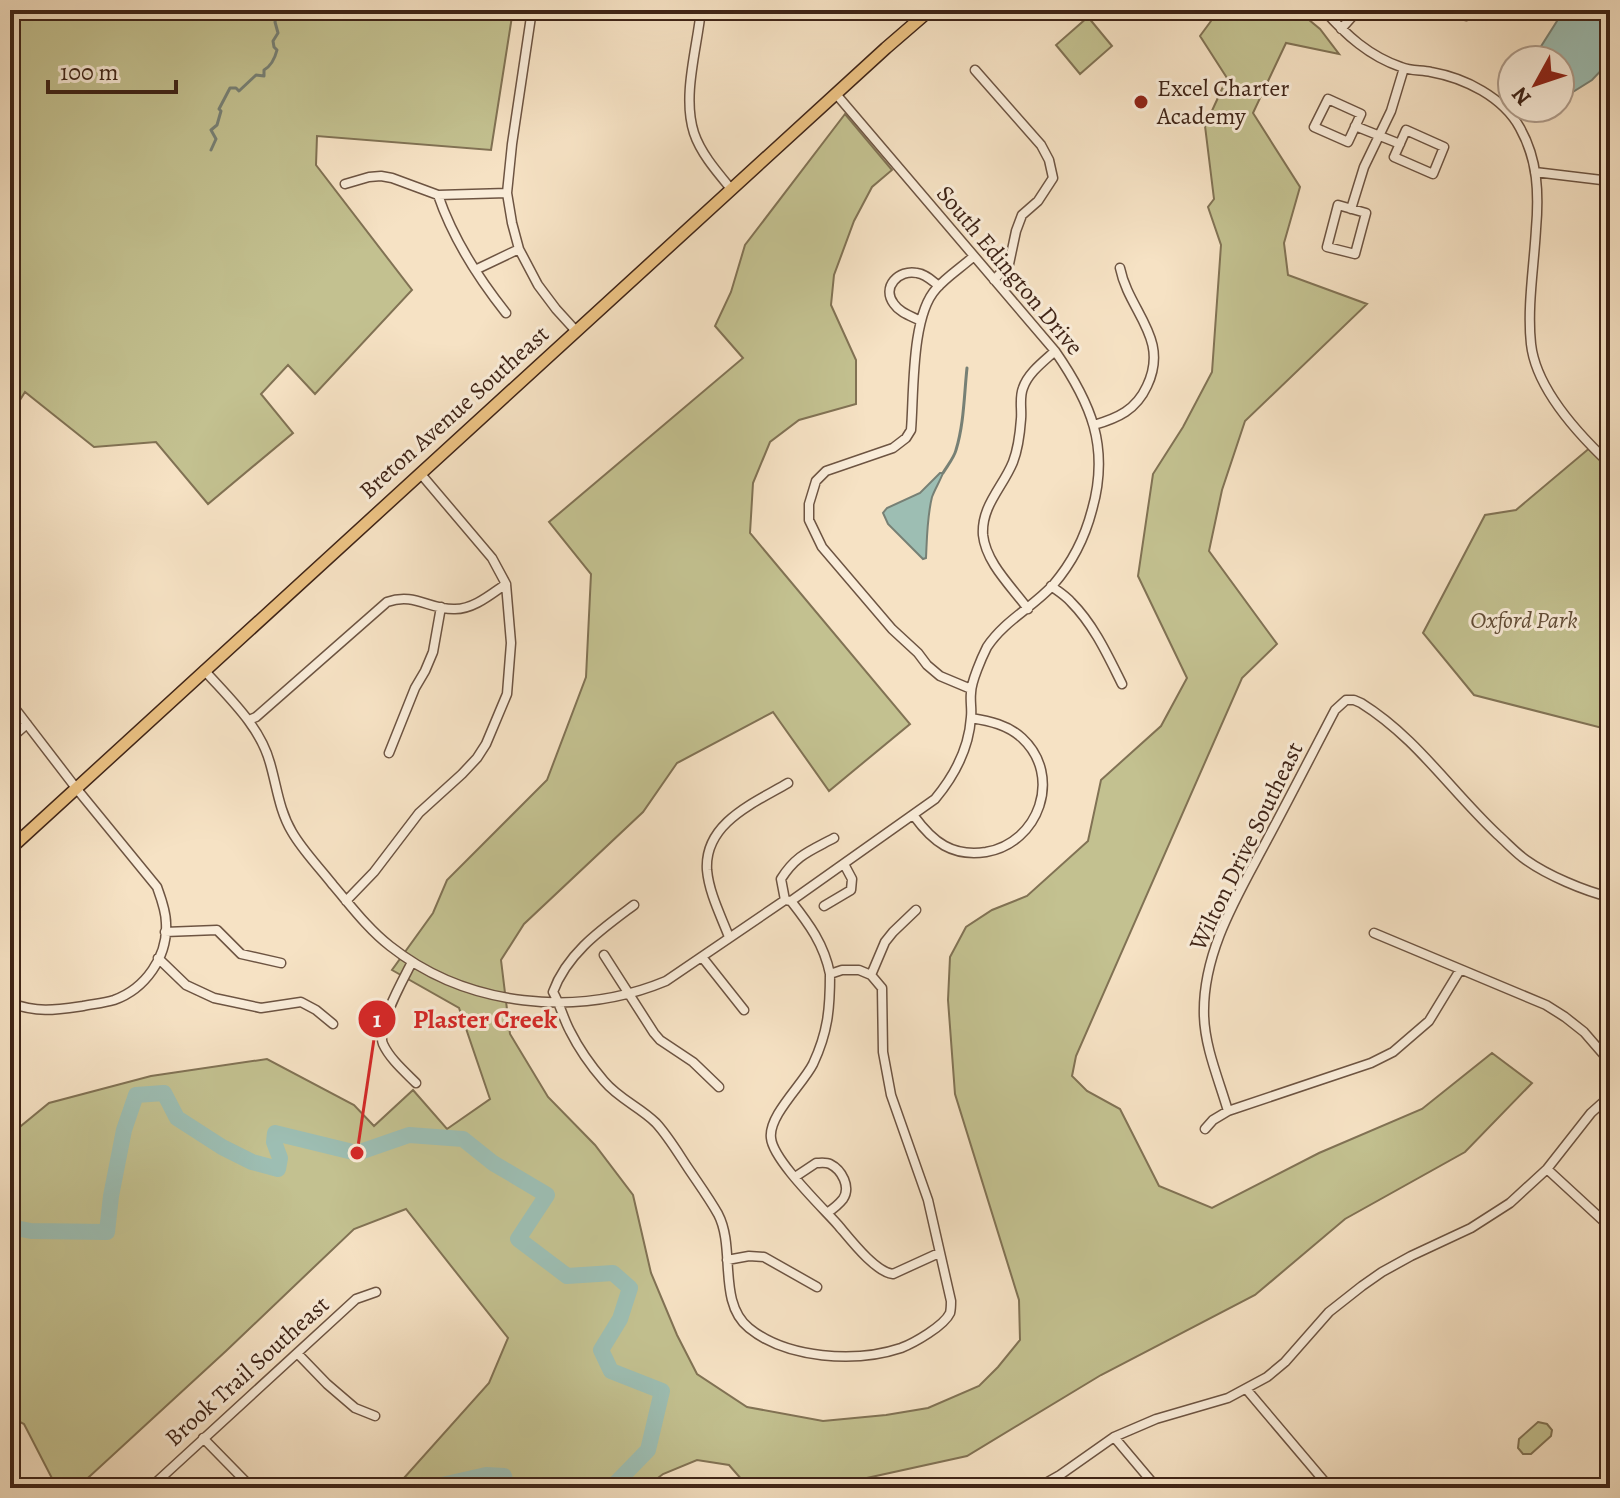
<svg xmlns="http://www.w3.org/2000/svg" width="1620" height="1498" font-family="Alegreya,serif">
<rect width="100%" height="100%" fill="#f6e2c4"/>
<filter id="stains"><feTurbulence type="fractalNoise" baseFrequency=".0025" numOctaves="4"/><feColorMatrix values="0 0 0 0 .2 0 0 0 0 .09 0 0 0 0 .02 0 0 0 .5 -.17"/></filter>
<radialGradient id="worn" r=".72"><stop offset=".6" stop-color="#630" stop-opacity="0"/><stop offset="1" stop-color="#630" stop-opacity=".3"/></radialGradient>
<path fill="#c3c190" stroke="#817254" stroke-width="2" d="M 10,10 L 513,10 L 491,150 L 317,136 L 316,165 L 412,290 L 315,394 L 288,365 L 261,394 L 293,433 L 208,504 L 156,442 L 94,447 L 25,392 L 10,416 Z
M 1210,10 L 1297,10 L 1320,29 L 1339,54 L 1286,43 L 1253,113 L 1300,187 L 1284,243 L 1288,275 L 1367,304 L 1245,421 L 1222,490 L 1209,551 L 1277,644 L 1242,678 L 1076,1056 L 1072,1076 L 1087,1091 L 1120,1109 L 1159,1186 L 1212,1208 L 1319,1153 L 1422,1109 L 1492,1053 L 1532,1083 L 1465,1152 L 1345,1219 L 1255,1295 L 1101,1375 L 967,1456 L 844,1483 L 828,1488 L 749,1488 L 729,1465 L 697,1460 L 663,1474 L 645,1488 L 395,1488 L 489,1383 L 508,1338 L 406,1209 L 354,1229 L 226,1351 L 77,1488 L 57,1488 L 24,1424 L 10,1417 L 10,1135 L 49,1103 L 151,1076 L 267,1059 L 354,1105 L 374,1126 L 413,1090 L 447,1129 L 490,1099 L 459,1008 L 392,970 L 433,913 L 447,880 L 547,780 L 586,677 L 591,574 L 549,522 L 743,358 L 715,326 L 731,292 L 745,245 L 845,114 L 892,170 L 872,187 L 854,221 L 834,275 L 831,305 L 856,360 L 856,404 L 799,420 L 770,442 L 753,483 L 750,533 L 910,724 L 829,791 L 773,712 L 677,763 L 643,812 L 524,924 L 501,960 L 510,1034 L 548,1097 L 595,1145 L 633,1195 L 651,1273 L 677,1335 L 697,1374 L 747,1407 L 823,1421 L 886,1415 L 928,1408 L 979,1386 L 998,1367 L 1020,1340 L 1019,1300 L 955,1094 L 948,1000 L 950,957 L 966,927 L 992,910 L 1027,896 L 1088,841 L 1101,780 L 1161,726 L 1187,678 L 1138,576 L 1153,474 L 1183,427 L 1212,372 L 1221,245 L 1208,207 L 1214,199 L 1205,126 L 1227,78 L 1200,36 L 1211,21 Z
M 1088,17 L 1112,46 L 1080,74 L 1056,45 Z
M 1592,446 L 1610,463 L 1610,730 L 1474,695 L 1423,633 L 1485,515 L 1516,510 Z
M 1538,1422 L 1547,1424 L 1552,1430 L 1551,1436 L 1531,1454 L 1523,1454 L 1518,1448 L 1519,1439 Z"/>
<path fill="#9dbeb3" stroke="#778075" stroke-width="2" d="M 1564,10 L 1610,10 L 1610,61 L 1592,80 L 1560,100 L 1560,60 L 1536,60 L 1540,48 Z
M 940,473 L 943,473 C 940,481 935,489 932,497 C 927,517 927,538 926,558 L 923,559 L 888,524 L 883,513 L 887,508 L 920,493 Z"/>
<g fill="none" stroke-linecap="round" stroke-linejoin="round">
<path stroke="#778075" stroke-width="3" d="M 211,150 L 216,139 L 211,130 L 217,125 L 221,111 L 219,109 L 230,88 L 236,88 L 239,91 L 256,75 L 264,76 L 264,70 C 271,66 275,58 277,50 L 274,47 L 273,41 L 278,33 L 275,22 L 278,10
M 943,473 C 947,466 954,458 956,450 C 964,424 964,396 967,368"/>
<path stroke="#9dbeb3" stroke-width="16" d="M 10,1227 L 31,1231 L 107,1232 L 111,1196 L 124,1130 L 136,1095 L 164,1093 L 177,1118 L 222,1147 L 252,1162 L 278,1169 L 280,1158 L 274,1142 L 275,1133 L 357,1153 L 409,1135 L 463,1139 L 493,1163 L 547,1195 L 518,1239 L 567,1276 L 613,1273 L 630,1288 L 620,1319 L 601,1350 L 611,1371 L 662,1391 L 648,1450 L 611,1488
M 441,1488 L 442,1485 L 486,1475 L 504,1476 L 507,1488"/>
<defs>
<path id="minor" d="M 532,10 L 512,144 L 507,193 L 512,223 L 519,249 L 538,285 L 556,309 L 576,331
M 701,10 C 697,49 682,96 694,133 C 701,154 718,173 732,190
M 1324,10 C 1346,35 1369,56 1401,67 C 1410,71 1421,70 1431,72 C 1465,78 1503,97 1520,128 C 1538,160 1539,194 1536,229 C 1534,266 1527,307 1531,344 C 1536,389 1578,434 1610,464
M 1451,10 L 1466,16 L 1471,10
M 1341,29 L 1358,10
M 975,70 L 1041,145 L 1049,160 L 1053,178 L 1038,201 L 1022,215 L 1016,231 L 1009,264 L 994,280
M 1328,99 L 1361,114 L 1348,142 L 1314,127 Z
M 1355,126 L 1400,144
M 1406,130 L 1444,147 L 1433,174 L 1394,157 Z
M 1535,172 L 1610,181
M 345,184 L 369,177 L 381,176 L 392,178 L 438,195 L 507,193
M 438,195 C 452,236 479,279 506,313
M 1338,205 L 1366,213 L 1355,254 L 1327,247 Z
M 1351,209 L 1364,167 L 1391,111 L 1404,68
M 475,270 L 519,249
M 921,321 C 911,316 900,313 894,304 C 881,287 899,269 917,273 C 926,274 932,281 939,286
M 1094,425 C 1118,418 1136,410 1147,386 C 1170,338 1129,312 1120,268
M 1051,586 C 1058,591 1066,596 1071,602 C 1094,625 1108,656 1122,684
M 1028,609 C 1012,587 986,563 983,535 C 981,506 1003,487 1013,462 C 1018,449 1020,433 1021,419 C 1022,409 1019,398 1023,388 C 1028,373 1043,362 1055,351
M 204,670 C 229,698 260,726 270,763 C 277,787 279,810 292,832 C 303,851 319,867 333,885 C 351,906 368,929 390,946 C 467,1007 577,1018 666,981 L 785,900 L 791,901 L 935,799 C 955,775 969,749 971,717 C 972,709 970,701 971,693 C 971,682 982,657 987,647 C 1004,621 1033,607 1053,585 C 1072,563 1085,537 1092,510 C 1110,447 1091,403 1055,351 L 836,94
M 971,689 L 940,676 L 927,665 L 918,653 L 892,629 L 822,547 L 809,520 L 809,504 L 816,481 L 826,471 L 893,448 L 906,438 L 911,430 C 914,394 911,316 936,289 C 946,277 962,267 974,256
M 10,702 L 76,788 L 157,887 C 161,898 166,911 166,923 C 168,957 145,989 114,1000 C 104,1003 93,1004 83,1006 C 55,1010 38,1013 10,1003
M 249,720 L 256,717 L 387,602 C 415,592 429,610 455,609 C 474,609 491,594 506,584
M 10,739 L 27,724
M 389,753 L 415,688 L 425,671 L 433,652 L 441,607
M 914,816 C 933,842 952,857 986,852 C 1039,843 1063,776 1022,738 C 1008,725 990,721 971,718
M 785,900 L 781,879 C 796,855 810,851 834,838
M 346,901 L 374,872 L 419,813 L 462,774 L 477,758 L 486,744 L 507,694 L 511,643 L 506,584 L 492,558 L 420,473
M 634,905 C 602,929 567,953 553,992 C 560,1004 563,1018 570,1031 C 579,1049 591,1066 604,1081 C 619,1099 640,1107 656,1123 C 668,1136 678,1153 688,1168 C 698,1183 709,1198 718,1214 C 736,1248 717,1302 749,1328 C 787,1359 856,1363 901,1348 C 914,1343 944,1326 950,1313 C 951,1309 951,1304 951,1301 L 928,1200 L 891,1095 L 883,1052 L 882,988 L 871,975 L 859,970 L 842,970 L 830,974 C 824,944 809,924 791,901
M 824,906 L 851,890 L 852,879 L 844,864
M 165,932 L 217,930 L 241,954 L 281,963
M 1374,933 L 1546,1005 L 1565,1017 L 1584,1032 L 1610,1062
M 729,937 C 721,916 709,893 707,870 C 704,823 754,803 788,783
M 604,955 L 654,1033 L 660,1040 L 693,1062 L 719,1087
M 702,957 L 744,1010
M 158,958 L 186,985 L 214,998 L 261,1008 L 301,1002 L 316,1010 L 333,1024
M 412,962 C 404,978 376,1027 383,1044 C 390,1059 404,1071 416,1083
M 830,974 C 830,1009 828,1032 813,1064 C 803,1084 768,1116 771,1138 C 773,1160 822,1207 838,1225 C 850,1239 875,1272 893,1274 L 939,1253
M 871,975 L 885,942 L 893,932 L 916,910
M 1228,1111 C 1219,1080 1205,1048 1204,1016 C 1202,952 1238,895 1267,840 C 1290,797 1312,754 1335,710 L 1346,700 L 1354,700 L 1361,703 C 1417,738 1450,790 1498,835 C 1507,843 1516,853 1526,860 C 1547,875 1584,891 1610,897
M 1205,1129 L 1213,1120 L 1228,1111 L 1371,1063 L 1393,1052 L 1429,1021 L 1460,970
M 1547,1169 L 1610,1227
M 795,1177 L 816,1163 C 820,1163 826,1162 830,1164 C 842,1170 851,1187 843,1199 C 839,1204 833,1209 827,1213
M 727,1260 L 749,1256 L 764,1257 L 817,1287
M 298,1354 L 327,1384 L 355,1408 L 375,1416
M 1247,1390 L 1330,1488
M 1114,1437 L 1157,1488
M 203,1438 L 252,1488
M 150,1488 L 356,1299 L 376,1292
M 1037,1488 L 1060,1475 L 1114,1437 L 1156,1419 L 1228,1398 L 1267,1377 L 1285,1362 L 1329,1312 L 1362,1286 L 1382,1272 L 1411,1256 L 1471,1228 L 1510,1203 L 1547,1169 L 1591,1113 L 1610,1096"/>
<path id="major" d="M 10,849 L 886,48 L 930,10"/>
</defs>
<use href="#minor" stroke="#6d5442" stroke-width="11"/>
<use href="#major" stroke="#3f2417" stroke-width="14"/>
<use href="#minor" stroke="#f9ecd9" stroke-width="8"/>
<use href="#major" stroke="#ebc182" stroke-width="11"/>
</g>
<circle fill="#8f2418" stroke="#f9ecd9" stroke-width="3" cx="1141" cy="102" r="8"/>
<g text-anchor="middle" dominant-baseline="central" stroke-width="6" stroke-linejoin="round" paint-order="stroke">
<g font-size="24" fill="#3f2417" stroke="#f9ecd9" text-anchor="start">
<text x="1157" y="88">Excel Charter<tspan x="1157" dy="28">Academy</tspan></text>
</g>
<g font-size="24" fill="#3f2417" stroke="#f9ecd9">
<text transform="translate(1010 270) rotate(50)">South Edington Drive</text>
<text transform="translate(454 412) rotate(-42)">Breton Avenue Southeast</text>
<text transform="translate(1246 846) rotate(-64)">Wilton Drive Southeast</text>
<text transform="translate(247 1371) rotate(-42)">Brook Trail Southeast</text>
</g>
<g font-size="24" font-style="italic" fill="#604b35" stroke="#f9ecd9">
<text x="1524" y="620">Oxford Park</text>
</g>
</g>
<path fill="none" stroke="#d62828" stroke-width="3" d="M357 1153L377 1019"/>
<g fill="#d62828" stroke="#f9ecd9" stroke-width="3">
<circle cx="357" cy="1153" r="8"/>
<circle cx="377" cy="1019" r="20"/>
</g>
<g font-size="24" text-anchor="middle" font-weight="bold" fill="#fff">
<text x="377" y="1027">1</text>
</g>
<g font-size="26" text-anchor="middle" font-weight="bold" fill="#d62828" stroke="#f9ecd9" stroke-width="6" stroke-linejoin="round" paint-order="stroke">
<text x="485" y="1028">Plaster Creek</text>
</g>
<rect width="1620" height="1498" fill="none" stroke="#f6e2c4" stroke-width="40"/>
<rect x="12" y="12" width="1596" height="1474" fill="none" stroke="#3f2417" stroke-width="4"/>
<rect x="20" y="20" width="1580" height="1458" fill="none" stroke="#3f2417" stroke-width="2"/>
<g transform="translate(1536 84) rotate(230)"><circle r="38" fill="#f9ecd9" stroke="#af9c8b" stroke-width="2"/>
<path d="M0-6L14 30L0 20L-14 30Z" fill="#8f2418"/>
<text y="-12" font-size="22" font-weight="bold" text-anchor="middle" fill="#3f2417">N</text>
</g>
<path d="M48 80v12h128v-12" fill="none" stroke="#3f2417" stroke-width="4"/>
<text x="60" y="80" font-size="24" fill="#3f2417" stroke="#f9ecd9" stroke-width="6" paint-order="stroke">100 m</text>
<rect width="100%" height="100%" filter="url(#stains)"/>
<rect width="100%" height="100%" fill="url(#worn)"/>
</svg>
